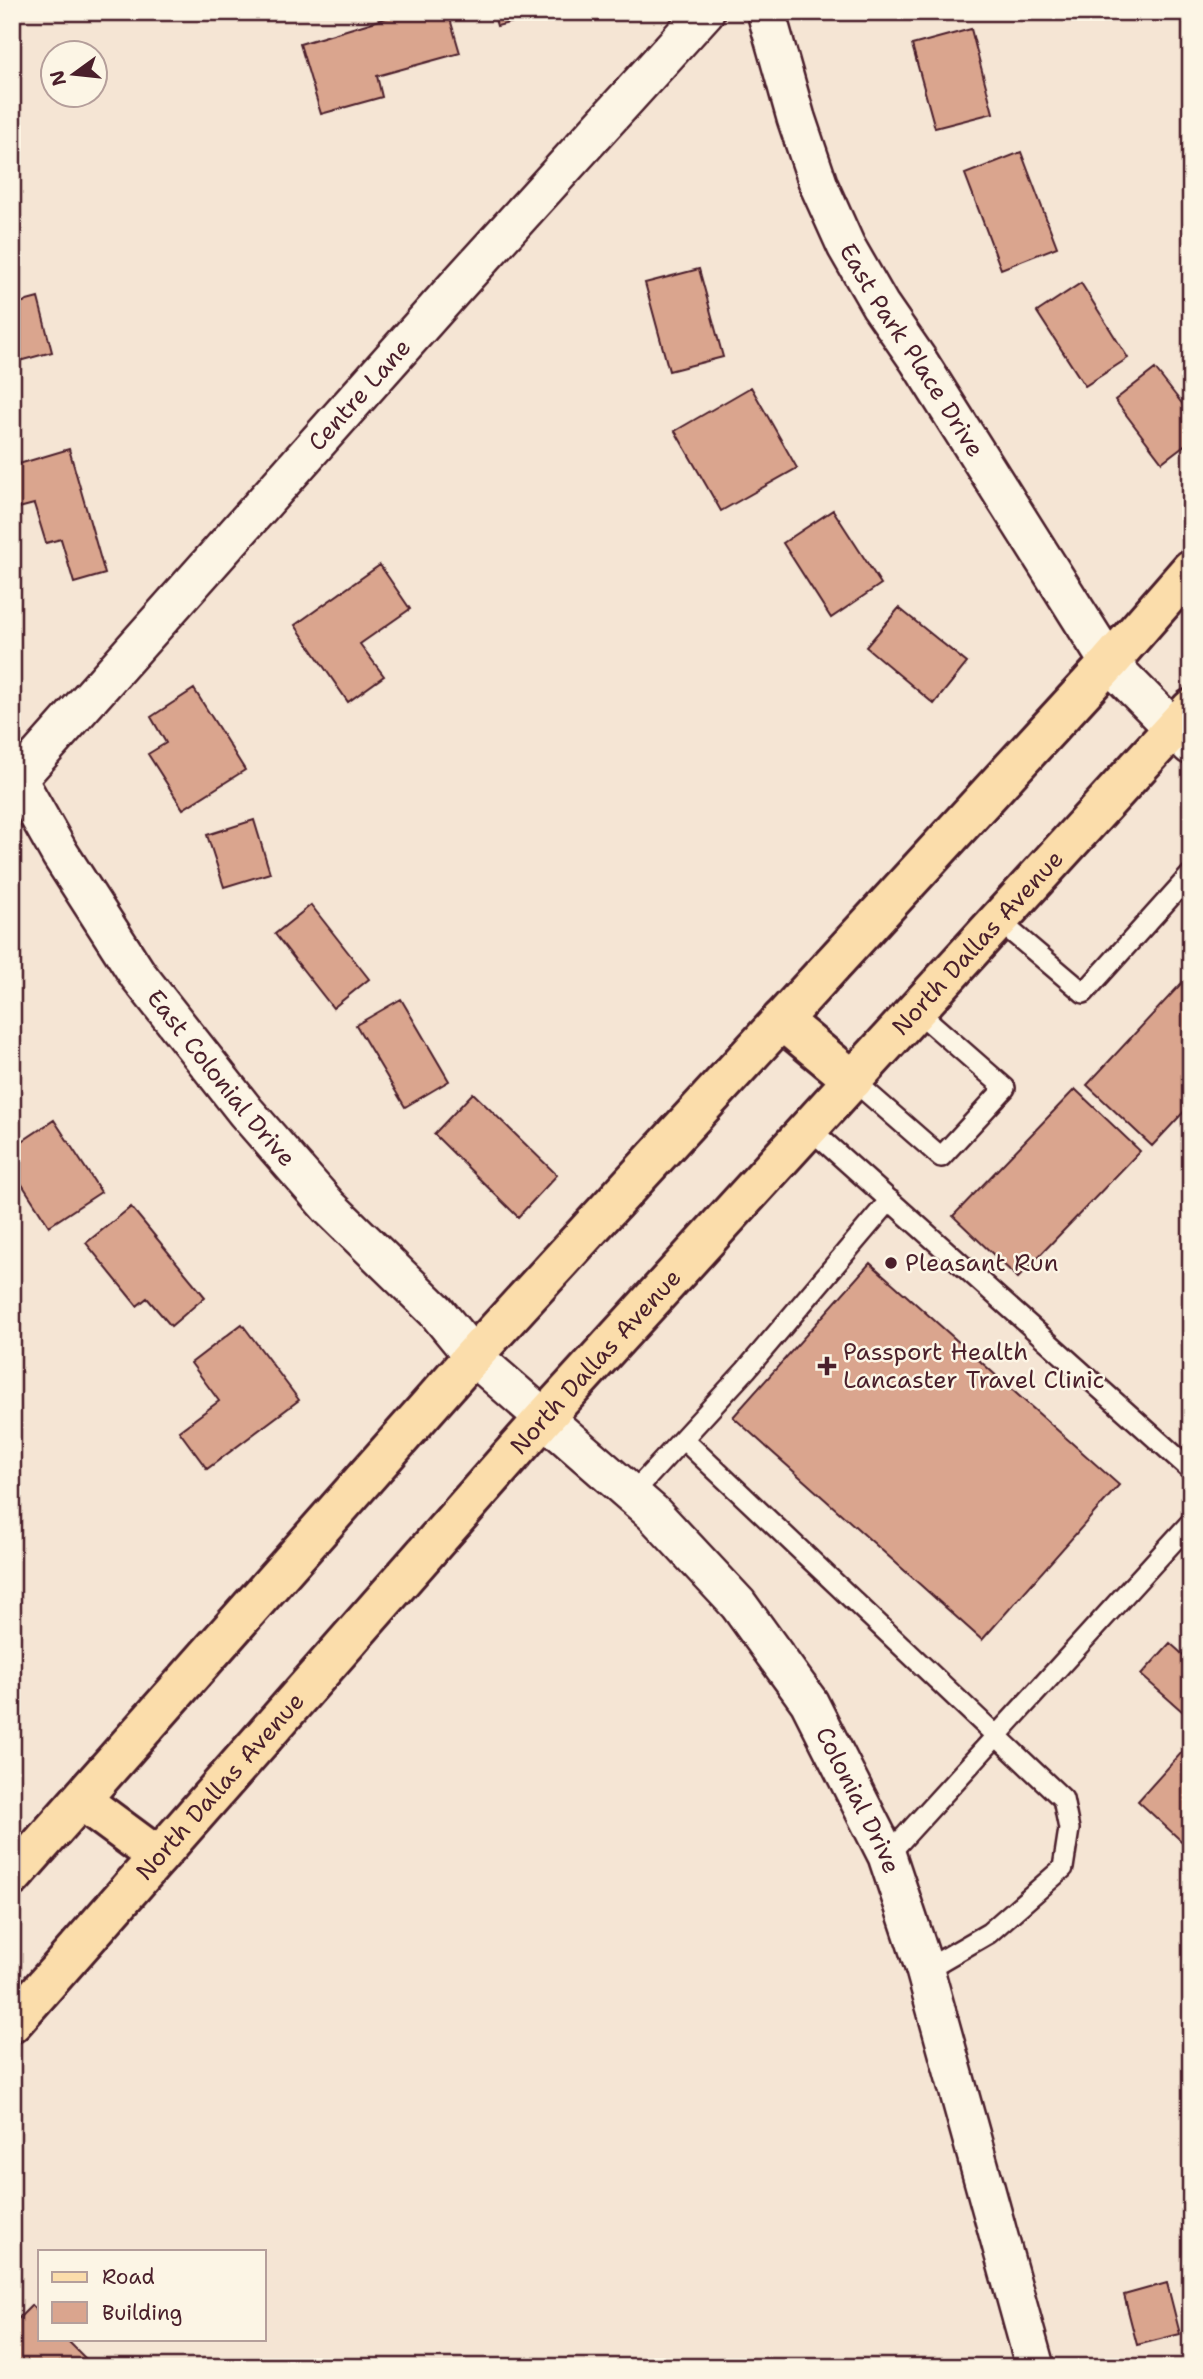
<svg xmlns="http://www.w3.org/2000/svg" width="1203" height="2379" font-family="'Shantell Sans',sans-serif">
<rect width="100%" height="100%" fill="#f5e5d4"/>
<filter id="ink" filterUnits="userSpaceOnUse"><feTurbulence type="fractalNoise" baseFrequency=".0143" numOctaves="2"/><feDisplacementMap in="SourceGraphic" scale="14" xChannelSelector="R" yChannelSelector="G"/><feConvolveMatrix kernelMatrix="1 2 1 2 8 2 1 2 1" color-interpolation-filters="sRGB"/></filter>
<g filter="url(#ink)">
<path fill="#daa58e" stroke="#4a1f2b" stroke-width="2" d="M 406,12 L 448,12 L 460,53 L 377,76 L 382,97 L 321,114 L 300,44 Z
M 493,12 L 553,12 L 497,26 Z
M 971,29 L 993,113 L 935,128 L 912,45 Z
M 1021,152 L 1057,247 L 1001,269 L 965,174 Z
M 699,269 L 723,357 L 669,371 L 645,283 Z
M 1081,283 L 1128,358 L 1085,386 L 1037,312 Z
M 38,298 L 52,352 L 12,363 L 12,305 Z
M 1155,369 L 1191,415 L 1191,440 L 1162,462 L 1115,400 Z
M 751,387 L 797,468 L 721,511 L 675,431 Z
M 69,449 L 105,574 L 74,583 L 61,539 L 46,543 L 34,504 L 15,509 L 12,501 L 12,466 Z
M 833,510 L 881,584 L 831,618 L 783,543 Z
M 380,565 L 410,609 L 360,644 L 384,676 L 348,702 L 295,625 Z
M 899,608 L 967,663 L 934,704 L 866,647 Z
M 194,689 L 245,770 L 183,809 L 148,754 L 166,743 L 151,717 Z
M 254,820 L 270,873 L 224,887 L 207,835 Z
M 311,905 L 369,979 L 333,1008 L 275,934 Z
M 1191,973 L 1191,1104 L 1152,1146 L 1087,1085 Z
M 401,999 L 449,1081 L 405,1107 L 356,1025 Z
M 1075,1089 L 1140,1151 L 1018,1278 L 953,1216 Z
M 473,1093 L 557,1175 L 518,1217 L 434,1134 Z
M 54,1120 L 101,1192 L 49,1226 L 12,1169 L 12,1148 Z
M 131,1207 L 205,1297 L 171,1326 L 147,1298 L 137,1306 L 86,1243 Z
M 870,1263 L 1119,1485 L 982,1640 L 733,1417 Z
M 242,1324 L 299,1400 L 207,1469 L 179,1431 L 219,1401 L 191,1363 Z
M 1170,1643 L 1191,1662 L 1191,1719 L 1141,1675 Z
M 1191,1742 L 1191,1850 L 1138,1801 Z
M 1167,2283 L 1180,2334 L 1137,2345 L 1124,2295 Z
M 32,2305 L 40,2313 L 40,2339 L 66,2339 L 94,2367 L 12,2367 L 12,2325 Z"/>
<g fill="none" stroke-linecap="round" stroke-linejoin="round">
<defs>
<path id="service" d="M 998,920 L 1084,993 L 1191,874
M 853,1080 L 941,1157 L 1005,1088 L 916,1010
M 809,1128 L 1191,1470
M 683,1439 L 1063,1799 L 1069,1829 L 1063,1868 L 989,1933 L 925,1970
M 632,1494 L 746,1370 L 890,1200
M 887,1856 L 1191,1522"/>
<g id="minor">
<path id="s1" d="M 766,12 L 796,118 L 819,186 L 846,246 L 880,305 L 918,360 L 1109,663 L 1191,746"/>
<path id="s2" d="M 12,769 L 60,854 L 138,975 L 246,1112 L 329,1207 L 436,1311 L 473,1356 L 653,1513 L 738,1604 L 809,1702 L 887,1856 L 925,1970 L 1035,2367"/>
<path id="s3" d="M 18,779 L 452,291 L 705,12"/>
</g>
<g id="primary">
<path d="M 781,1020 L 853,1080"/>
<path d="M 81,1800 L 158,1857"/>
<path d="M 12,1877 L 473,1356 L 1109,663 L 1191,569"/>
<path id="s4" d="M 12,2023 L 544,1418 L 1191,709"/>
</g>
</defs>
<use href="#service" stroke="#4a1f2b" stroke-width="24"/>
<use href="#minor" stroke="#4a1f2b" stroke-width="42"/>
<use href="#primary" stroke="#4a1f2b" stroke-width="44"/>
<use href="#service" stroke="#fcf5e5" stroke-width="19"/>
<use href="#minor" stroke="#fcf5e5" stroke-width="37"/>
<use href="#primary" stroke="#fbddab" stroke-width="38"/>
</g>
</g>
<g fill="#4a1f2b" stroke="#fcf5e5" stroke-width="2.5">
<circle cx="891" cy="1263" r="7"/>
<path d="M823.5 1355.5h7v7h7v7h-7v7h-7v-7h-7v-7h7z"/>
</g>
<g text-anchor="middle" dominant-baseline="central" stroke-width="5" stroke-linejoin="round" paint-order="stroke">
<g font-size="24" fill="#4a1f2b" stroke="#fcf5e5">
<text stroke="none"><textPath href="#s1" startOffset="371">East Park Place Drive</textPath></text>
<text stroke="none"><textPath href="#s3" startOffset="514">Centre Lane</textPath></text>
<text stroke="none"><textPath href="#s4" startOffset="1449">North Dallas Avenue</textPath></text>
<text stroke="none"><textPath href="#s2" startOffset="374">East Colonial Drive</textPath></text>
<text stroke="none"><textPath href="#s4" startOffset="882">North Dallas Avenue</textPath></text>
<text stroke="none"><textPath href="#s4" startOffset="315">North Dallas Avenue</textPath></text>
<text stroke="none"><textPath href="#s2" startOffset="1344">Colonial Drive</textPath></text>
</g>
<g font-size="24" fill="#4a1f2b" stroke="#fcf5e5" text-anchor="start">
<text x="905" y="1263">Pleasant Run</text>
<text x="843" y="1352">Passport Health<tspan x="843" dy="28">Lancaster Travel Clinic</tspan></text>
</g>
</g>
<rect width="1203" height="2379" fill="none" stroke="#fcf5e5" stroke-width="42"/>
<rect x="21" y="21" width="1161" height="2337" fill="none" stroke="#4a1f2b" stroke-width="2.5" filter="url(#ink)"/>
<rect x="38" y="2250" width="228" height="91" fill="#fcf5e5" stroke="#b59f9b" stroke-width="2"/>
<rect x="52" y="2272" width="35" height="10" fill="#fbddab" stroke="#b59f9b" stroke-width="2"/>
<text x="102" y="2284" font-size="21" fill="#4a1f2b">Road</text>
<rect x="52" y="2302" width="35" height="21" fill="#daa58e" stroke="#b59f9b" stroke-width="2"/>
<text x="102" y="2320" font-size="21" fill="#4a1f2b">Building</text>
<g transform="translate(74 74) rotate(255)"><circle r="33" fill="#fcf5e5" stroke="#b59f9b" stroke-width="2"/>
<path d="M0-5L12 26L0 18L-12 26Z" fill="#4a1f2b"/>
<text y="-10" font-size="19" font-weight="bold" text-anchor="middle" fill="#4a1f2b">N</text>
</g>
</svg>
